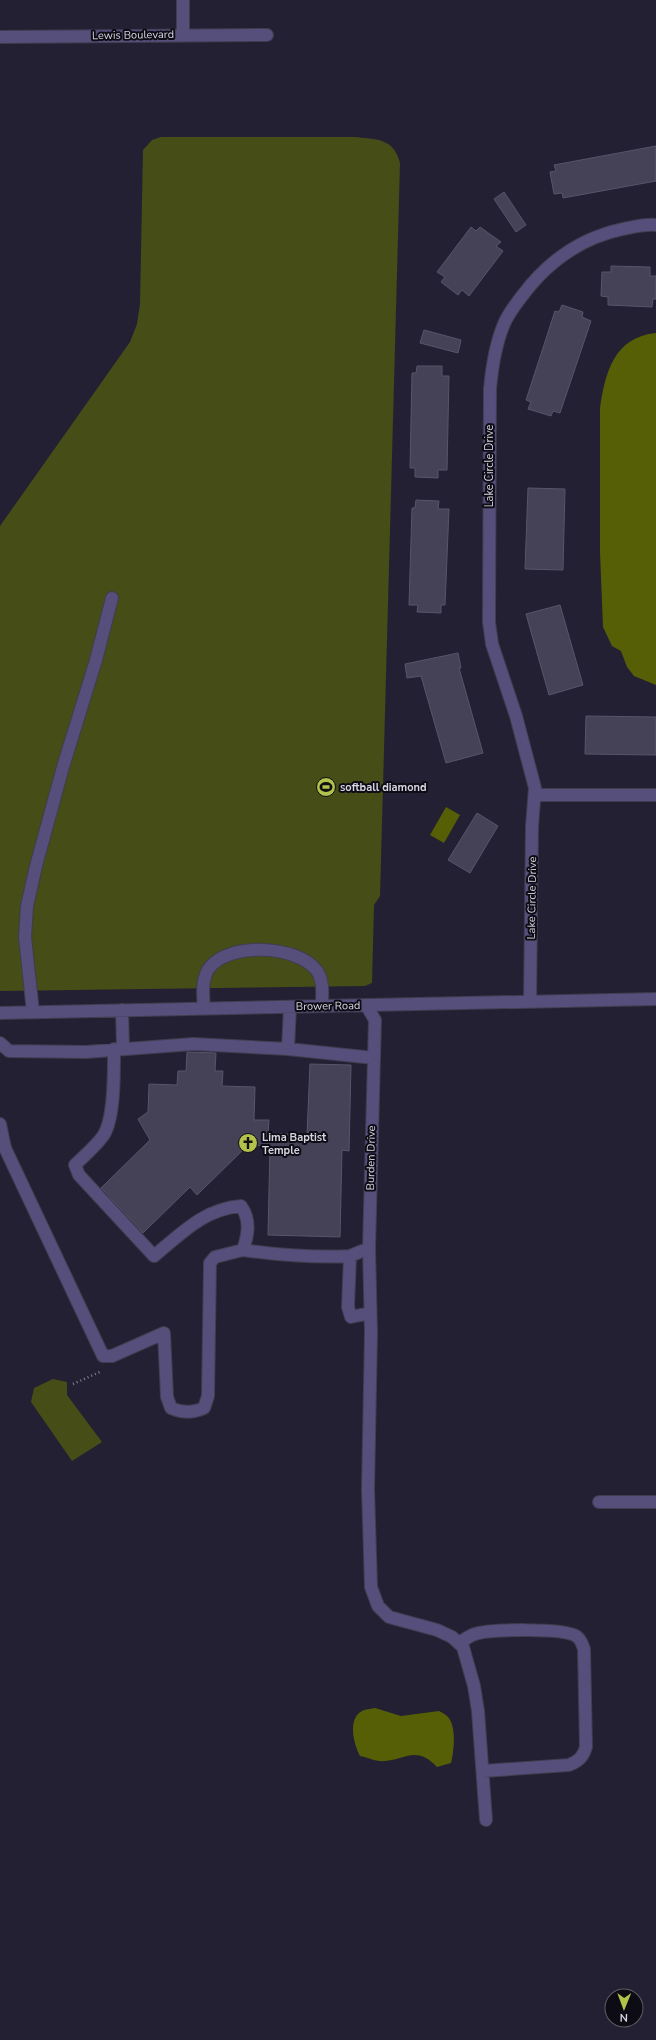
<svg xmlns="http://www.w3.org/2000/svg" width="656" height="2040" font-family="'Nunito Sans',sans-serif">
<rect width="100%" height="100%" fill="#242033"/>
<path fill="#464d16" d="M 161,137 L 354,137 C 376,139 394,138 400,163 L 380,896 L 374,905 L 372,983 L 365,986 L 0,991 L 0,526 L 130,342 L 137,324 L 140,304 L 143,150 L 152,140 Z
M 53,1379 L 67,1382 L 67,1395 L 102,1442 L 72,1461 L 31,1402 L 34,1388 Z"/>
<path fill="#565f06" d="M 656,333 L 656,685 L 634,676 L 627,667 L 621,651 L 612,646 L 603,627 L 600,552 L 600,408 C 605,373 614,337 656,333 Z
M 446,807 L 460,815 L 444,843 L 430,835 Z
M 375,1708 L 401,1716 L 439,1711 C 441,1712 445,1714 447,1716 C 457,1725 454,1751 451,1763 L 437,1767 C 414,1743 403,1763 379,1761 C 372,1760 366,1757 360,1756 C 354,1745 347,1719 362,1711 C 366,1709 371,1709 375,1708 Z"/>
<path fill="#454157" stroke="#58546a" d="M 656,146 L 656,181 L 563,198 L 562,193 L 554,194 L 550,172 L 556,171 L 554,165 Z
M 504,192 L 526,225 L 516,232 L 494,199 Z
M 471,227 L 476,231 L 480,227 L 501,242 L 496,246 L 503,251 L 469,296 L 462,290 L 458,295 L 441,282 L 445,277 L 437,272 Z
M 611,266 L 650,267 L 650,276 L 656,276 L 656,299 L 653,299 L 652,307 L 608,305 L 608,297 L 601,296 L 602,272 L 611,272 Z
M 562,305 L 583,312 L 582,317 L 591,321 L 560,413 L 553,411 L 551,416 L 528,409 L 531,402 L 526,400 L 555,311 L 559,312 Z
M 424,330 L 461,340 L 458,353 L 420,343 Z
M 417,366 L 442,366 L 442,376 L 449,376 L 447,470 L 438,470 L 438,478 L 415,477 L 415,468 L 410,468 L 412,373 L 416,373 Z
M 528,488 L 565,489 L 563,570 L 525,569 Z
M 416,500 L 439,501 L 438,509 L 449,509 L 445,605 L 441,605 L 441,613 L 417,612 L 418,605 L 409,605 L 412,508 L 415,508 Z
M 560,605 L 583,685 L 549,695 L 526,614 Z
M 458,653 L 461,668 L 459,668 L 483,753 L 446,763 L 421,676 L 407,678 L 405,664 Z
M 586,716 L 656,717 L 656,755 L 585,754 Z
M 477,813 L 498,826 L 470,873 L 448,860 Z
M 187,1052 L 216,1053 L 215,1071 L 223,1071 L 222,1086 L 255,1087 L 254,1120 L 269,1120 L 268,1133 L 307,1135 L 310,1064 L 351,1065 L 349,1151 L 342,1150 L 340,1237 L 268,1235 L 270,1146 L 248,1145 L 197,1195 L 190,1187 L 143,1233 L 101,1188 L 150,1140 L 138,1119 L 148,1112 L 149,1084 L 177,1085 L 178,1071 L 186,1071 Z"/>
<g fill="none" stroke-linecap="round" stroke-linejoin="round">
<defs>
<path id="minor" d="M 183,0 L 183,34
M 0,37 L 267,35
M 535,795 L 656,795
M 530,1002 L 532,826 L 535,788 L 516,716 L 492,644 L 489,622 L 490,389 C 492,367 495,345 504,324 C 508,314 515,305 522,296 C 548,261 580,238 623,229 C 633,227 645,224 656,225
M 366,1005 L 375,1020 L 369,1248 L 371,1333 L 368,1489 L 371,1587 L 378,1606 L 389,1617 L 437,1630 L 452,1637 L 463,1647 L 474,1686 L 478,1711 L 486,1820
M 204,1009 C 203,996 201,978 210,967 C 230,942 298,945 317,971 C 324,981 322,995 322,1006
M 122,1010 L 123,1048
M 33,1012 L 25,937 L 27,906 L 36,866 L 63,767 L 96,660 L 112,598
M 0,1013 L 656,999
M 0,1043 L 9,1051 L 86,1052 L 193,1044 L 288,1049 L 290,1007
M 288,1049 L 374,1058
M 0,1124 L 5,1148 L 103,1356 L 112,1356 L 164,1333 L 167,1397 L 171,1408 C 183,1413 192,1413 204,1408 L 208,1396 L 210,1263 L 215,1257 L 243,1250 C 248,1235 251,1220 241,1206 C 204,1209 182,1233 154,1256 L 79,1175 L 75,1165 C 84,1156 95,1147 103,1136 C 115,1119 114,1070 114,1049
M 369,1248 L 350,1256 L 348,1307 L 351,1317 L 370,1313
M 243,1250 C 279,1255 313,1258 350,1256
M 599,1502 L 656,1502
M 459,1643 C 464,1640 469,1636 475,1634 C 491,1629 563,1628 576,1636 C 581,1639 582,1644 584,1649 L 586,1747 C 583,1757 579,1761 569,1765 L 483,1771"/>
</defs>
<use href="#minor" stroke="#403d4f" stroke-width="14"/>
<path stroke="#848191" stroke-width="2.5" stroke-dasharray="1 3" stroke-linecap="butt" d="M 73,1384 L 102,1371"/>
<use href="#minor" stroke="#564e7b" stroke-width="12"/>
</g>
<defs>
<symbol id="stadium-disc" viewBox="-11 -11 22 22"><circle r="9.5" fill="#b3c24b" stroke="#0d0b14"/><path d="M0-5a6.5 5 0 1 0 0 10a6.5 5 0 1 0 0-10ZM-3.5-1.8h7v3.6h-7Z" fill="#111"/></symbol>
<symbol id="church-disc" viewBox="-11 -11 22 22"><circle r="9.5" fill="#b3c24b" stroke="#0d0b14"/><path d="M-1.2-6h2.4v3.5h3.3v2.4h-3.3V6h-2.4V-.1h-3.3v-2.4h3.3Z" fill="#111"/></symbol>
</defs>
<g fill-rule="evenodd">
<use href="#stadium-disc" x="315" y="776" width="22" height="22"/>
<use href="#church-disc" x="237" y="1132" width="22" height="22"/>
</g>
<g text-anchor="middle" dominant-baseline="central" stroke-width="4" stroke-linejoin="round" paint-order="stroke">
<g font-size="11" fill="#d6d4e1" stroke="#0d0b14">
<text transform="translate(133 35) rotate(-1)">Lewis Boulevard</text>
<text transform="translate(489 466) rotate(-90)">Lake Circle Drive</text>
<text transform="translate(532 898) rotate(-89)">Lake Circle Drive</text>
<text transform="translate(328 1006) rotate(-1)">Brower Road</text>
<text transform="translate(371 1158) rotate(-89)">Burden Drive</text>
</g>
<g font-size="11" font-weight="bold" fill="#d6d4e1" stroke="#0d0b14" text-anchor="start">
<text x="340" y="787">softball diamond</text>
<text x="262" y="1137">Lima Baptist<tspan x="262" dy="13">Temple</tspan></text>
</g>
</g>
<g transform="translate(624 2008) rotate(181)"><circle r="19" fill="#0d0b14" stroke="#5d5b66"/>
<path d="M0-3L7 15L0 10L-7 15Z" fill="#b3c24b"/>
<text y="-6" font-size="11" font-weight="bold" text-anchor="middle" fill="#d6d4e1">N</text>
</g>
</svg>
